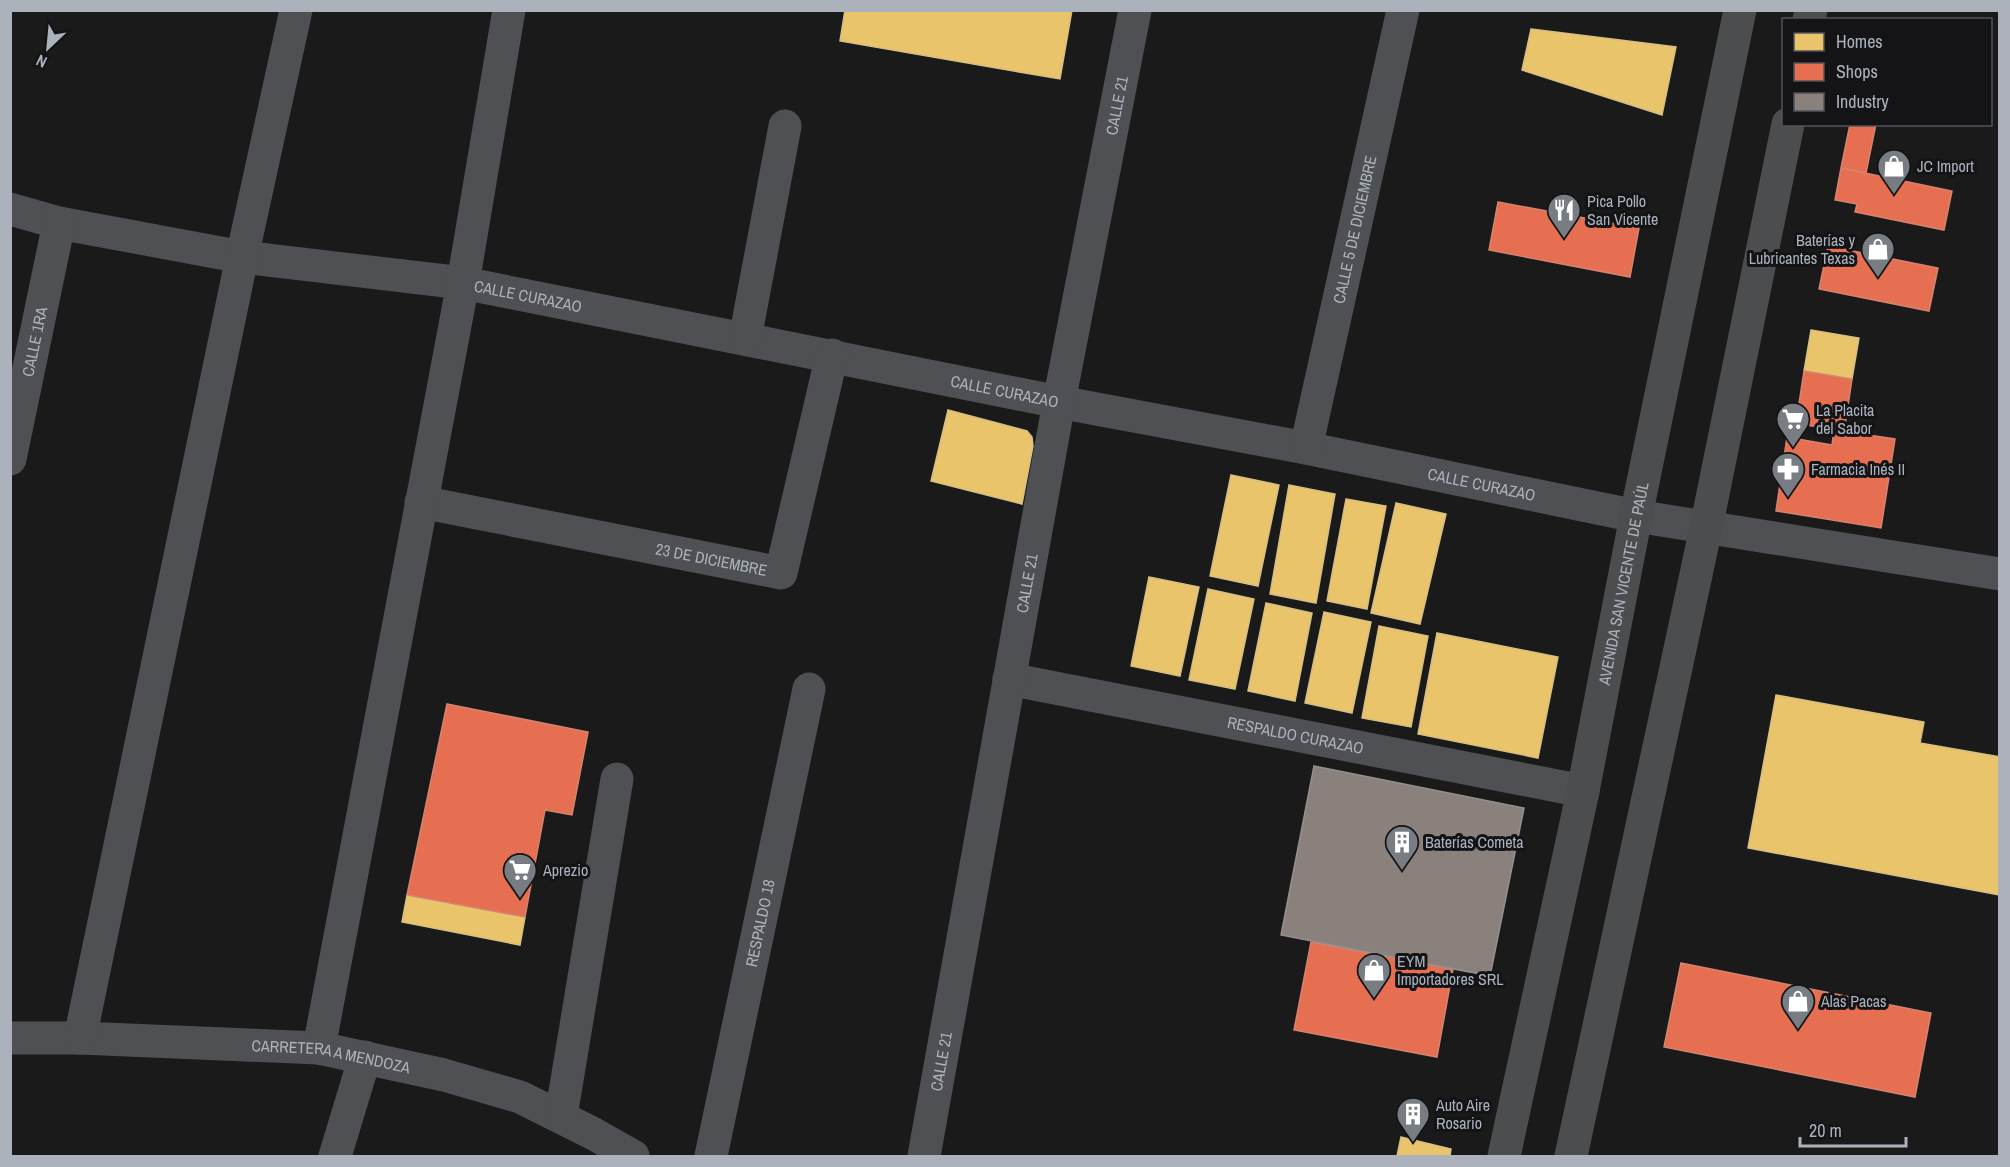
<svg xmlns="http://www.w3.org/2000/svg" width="2010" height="1167" font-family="'Archivo Narrow',sans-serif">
<rect width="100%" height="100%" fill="#1a1a1a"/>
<path fill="#e9c46a" stroke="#d6bf83" stroke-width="1.5" d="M 845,10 L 1072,10 L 1060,79 L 840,41 Z
M 1531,29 L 1676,47 L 1662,115 L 1522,70 Z
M 1811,330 L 1859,338 L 1852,379 L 1804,371 Z
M 948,410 L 1027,431 L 1032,437 L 1033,446 L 1022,504 L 931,481 Z
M 1231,475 L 1279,485 L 1258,586 L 1210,576 Z
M 1289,485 L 1335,494 L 1316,603 L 1270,594 Z
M 1346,499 L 1386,506 L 1367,609 L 1327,601 Z
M 1396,503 L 1446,514 L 1420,624 L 1371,613 Z
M 1149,577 L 1199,587 L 1180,676 L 1131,666 Z
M 1208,589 L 1254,599 L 1235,689 L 1189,680 Z
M 1266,603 L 1312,613 L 1295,701 L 1248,691 Z
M 1324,612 L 1371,622 L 1352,713 L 1305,703 Z
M 1379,626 L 1428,636 L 1411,727 L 1362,718 Z
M 1437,633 L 1558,657 L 1538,758 L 1418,734 Z
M 1776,695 L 1924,722 L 1920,743 L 2000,757 L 2000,895 L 1748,848 Z
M 407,895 L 525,917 L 520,945 L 402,922 Z
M 1401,1137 L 1451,1149 L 1450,1156 L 1397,1156 Z"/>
<path fill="#e76f51" stroke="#d58371" stroke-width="1.5" d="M 1850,124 L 1876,124 L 1866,173 L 1841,168 Z
M 1841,168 L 1952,191 L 1944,230 L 1855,212 L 1857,204 L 1835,200 Z
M 1498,202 L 1639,228 L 1630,277 L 1489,250 Z
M 1828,246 L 1938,268 L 1929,311 L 1819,289 Z
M 1804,371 L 1852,379 L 1844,432 L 1796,423 Z
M 1834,430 L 1895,439 L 1881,528 L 1776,511 L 1787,437 L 1832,445 Z
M 447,704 L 588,732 L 572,815 L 545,810 L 525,917 L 407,895 Z
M 1311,942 L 1453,969 L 1437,1057 L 1294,1030 Z
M 1681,963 L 1931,1013 L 1915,1097 L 1664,1047 Z"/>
<path fill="#8a817c" stroke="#94908f" stroke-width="1.5" d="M 1314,766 L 1524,808 L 1490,976 L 1281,935 Z"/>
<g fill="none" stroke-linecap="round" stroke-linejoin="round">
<g stroke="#4e5053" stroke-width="33">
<path id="s1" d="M 10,209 L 59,223 L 242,257 L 463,283 L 1059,402 L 1306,448 L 1636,516 L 2000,574"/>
<path d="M 745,339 L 785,126"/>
<path id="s2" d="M 1306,448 L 1403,10"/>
<path id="s3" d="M 10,459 L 59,223"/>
<path id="s4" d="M 421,502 L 781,573 L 832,355"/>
<path id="s5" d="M 1009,679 L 1583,791"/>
<path id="s6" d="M 10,1038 L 80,1038 L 319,1048 L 444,1075 L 520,1097 L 594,1134 L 633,1156"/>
<path d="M 80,1038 L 242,257 L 296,10"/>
<path d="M 319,1048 L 463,283 L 509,10"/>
<path d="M 561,1116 L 617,779"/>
<path d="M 335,1156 L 365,1057"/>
<path id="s7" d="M 711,1156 L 809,689"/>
<path id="s8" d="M 924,1156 L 1059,402 L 1135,10"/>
</g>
<g stroke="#4c4d4f" stroke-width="33">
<path d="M 1809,20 L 1811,10"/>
<path id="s9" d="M 1504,1156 L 1583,791 L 1636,516 L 1740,10"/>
<path d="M 1571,1156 L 1706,528 L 1788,124"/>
</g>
</g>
<defs>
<symbol id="shop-pin" viewBox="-11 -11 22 30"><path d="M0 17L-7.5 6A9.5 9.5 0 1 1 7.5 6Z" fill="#787d83" stroke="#141417"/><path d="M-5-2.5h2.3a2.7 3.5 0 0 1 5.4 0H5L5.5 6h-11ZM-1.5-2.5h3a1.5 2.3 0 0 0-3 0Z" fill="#fff"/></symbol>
<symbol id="restaurant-pin" viewBox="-11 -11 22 30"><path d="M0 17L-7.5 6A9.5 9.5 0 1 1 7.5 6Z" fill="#787d83" stroke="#141417"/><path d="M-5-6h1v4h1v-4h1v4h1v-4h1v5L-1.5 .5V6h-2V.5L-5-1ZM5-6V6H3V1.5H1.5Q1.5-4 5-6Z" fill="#fff"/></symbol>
<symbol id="supermarket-pin" viewBox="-11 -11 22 30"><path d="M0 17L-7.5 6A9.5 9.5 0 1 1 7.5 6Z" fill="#787d83" stroke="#141417"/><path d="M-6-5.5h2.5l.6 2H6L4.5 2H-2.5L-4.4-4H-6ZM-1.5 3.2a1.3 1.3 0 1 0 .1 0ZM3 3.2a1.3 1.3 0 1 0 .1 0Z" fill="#fff"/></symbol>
<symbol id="pharmacy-pin" viewBox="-11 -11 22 30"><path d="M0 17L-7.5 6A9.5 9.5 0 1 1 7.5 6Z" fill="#787d83" stroke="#141417"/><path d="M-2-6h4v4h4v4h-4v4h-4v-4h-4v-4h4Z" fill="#fff"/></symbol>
<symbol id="building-pin" viewBox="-11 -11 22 30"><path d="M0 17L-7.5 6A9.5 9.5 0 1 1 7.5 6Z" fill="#787d83" stroke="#141417"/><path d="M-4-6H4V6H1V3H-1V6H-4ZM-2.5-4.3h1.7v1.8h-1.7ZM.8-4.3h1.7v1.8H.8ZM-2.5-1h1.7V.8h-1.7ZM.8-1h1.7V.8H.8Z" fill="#fff"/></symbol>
</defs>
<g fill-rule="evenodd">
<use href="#shop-pin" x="1875" y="147" width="38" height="52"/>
<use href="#restaurant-pin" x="1545" y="191" width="38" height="52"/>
<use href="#shop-pin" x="1859" y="230" width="38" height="52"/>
<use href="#supermarket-pin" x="1774" y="400" width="38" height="52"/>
<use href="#pharmacy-pin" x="1769" y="450" width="38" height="52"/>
<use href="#building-pin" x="1383" y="823" width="38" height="52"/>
<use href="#supermarket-pin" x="501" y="851" width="38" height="52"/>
<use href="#shop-pin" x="1355" y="951" width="38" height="52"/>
<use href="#shop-pin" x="1779" y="982" width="38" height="52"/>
<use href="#building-pin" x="1394" y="1095" width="38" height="52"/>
</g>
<g text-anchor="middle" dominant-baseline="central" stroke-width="6" stroke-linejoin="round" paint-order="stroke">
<g font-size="16" fill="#abb2bc" stroke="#141417">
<text stroke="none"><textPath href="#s8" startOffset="1068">CALLE 21</textPath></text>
<text stroke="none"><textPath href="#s2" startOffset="224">CALLE 5 DE DICIEMBRE</textPath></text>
<text stroke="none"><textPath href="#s1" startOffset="526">CALLE CURAZAO</textPath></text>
<text stroke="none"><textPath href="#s3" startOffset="120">CALLE 1RA</textPath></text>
<text stroke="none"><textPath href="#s1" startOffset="1012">CALLE CURAZAO</textPath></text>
<text stroke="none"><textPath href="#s1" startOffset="1498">CALLE CURAZAO</textPath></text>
<text stroke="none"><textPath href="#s4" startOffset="296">23 DE DICIEMBRE</textPath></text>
<text stroke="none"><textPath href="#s8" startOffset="582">CALLE 21</textPath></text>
<text stroke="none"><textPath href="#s9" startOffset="585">AVENIDA SAN VICENTE DE PAÚL</textPath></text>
<text stroke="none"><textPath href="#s5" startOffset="292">RESPALDO CURAZAO</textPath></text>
<text stroke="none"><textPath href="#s7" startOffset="238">RESPALDO 18</textPath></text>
<text stroke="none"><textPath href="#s6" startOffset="322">CARRETERA A MENDOZA</textPath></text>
<text stroke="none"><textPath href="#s8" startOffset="96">CALLE 21</textPath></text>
</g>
<g font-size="16" fill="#abb2bc" stroke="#141417" text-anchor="start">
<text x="1917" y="166">JC Import</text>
<text x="1587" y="201">Pica Pollo<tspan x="1587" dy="18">San Vicente</tspan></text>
<text x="1855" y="240" text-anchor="end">Baterías y<tspan x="1855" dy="18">Lubricantes Texas</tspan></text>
<text x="1816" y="410">La Placita<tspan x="1816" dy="18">del Sabor</tspan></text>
<text x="1811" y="469">Farmacia Inés II</text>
<text x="1425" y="842">Baterías Cometa</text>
<text x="543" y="870">Aprezio</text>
<text x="1397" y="961">EYM<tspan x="1397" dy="18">Importadores SRL</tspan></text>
<text x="1821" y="1001">Alas Pacas</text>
<text x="1436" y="1105">Auto Aire<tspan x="1436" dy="18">Rosario</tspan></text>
</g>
</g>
<rect width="2010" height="1167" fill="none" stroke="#abb2bc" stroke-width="24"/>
<rect x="1782" y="18" width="210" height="108" fill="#141417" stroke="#505359" stroke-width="1.5"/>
<rect x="1794" y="33" width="30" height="18" fill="#e9c46a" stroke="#505359" stroke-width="1.5"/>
<text x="1836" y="48" font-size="18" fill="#abb2bc">Homes</text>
<rect x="1794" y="63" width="30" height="18" fill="#e76f51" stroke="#505359" stroke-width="1.5"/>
<text x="1836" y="78" font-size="18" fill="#abb2bc">Shops</text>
<rect x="1794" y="93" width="30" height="18" fill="#8a817c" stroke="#505359" stroke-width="1.5"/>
<text x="1836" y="108" font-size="18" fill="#abb2bc">Industry</text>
<g transform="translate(48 48) rotate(206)" stroke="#141417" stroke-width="4.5" paint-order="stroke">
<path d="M0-4.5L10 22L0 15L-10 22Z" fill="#abb2bc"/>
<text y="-9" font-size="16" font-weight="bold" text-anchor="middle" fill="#abb2bc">N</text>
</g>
<path d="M1800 1137v9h106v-9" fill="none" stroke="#abb2bc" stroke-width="3"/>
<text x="1809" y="1137" font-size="18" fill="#abb2bc" stroke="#141417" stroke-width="4.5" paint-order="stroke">20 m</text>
</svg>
